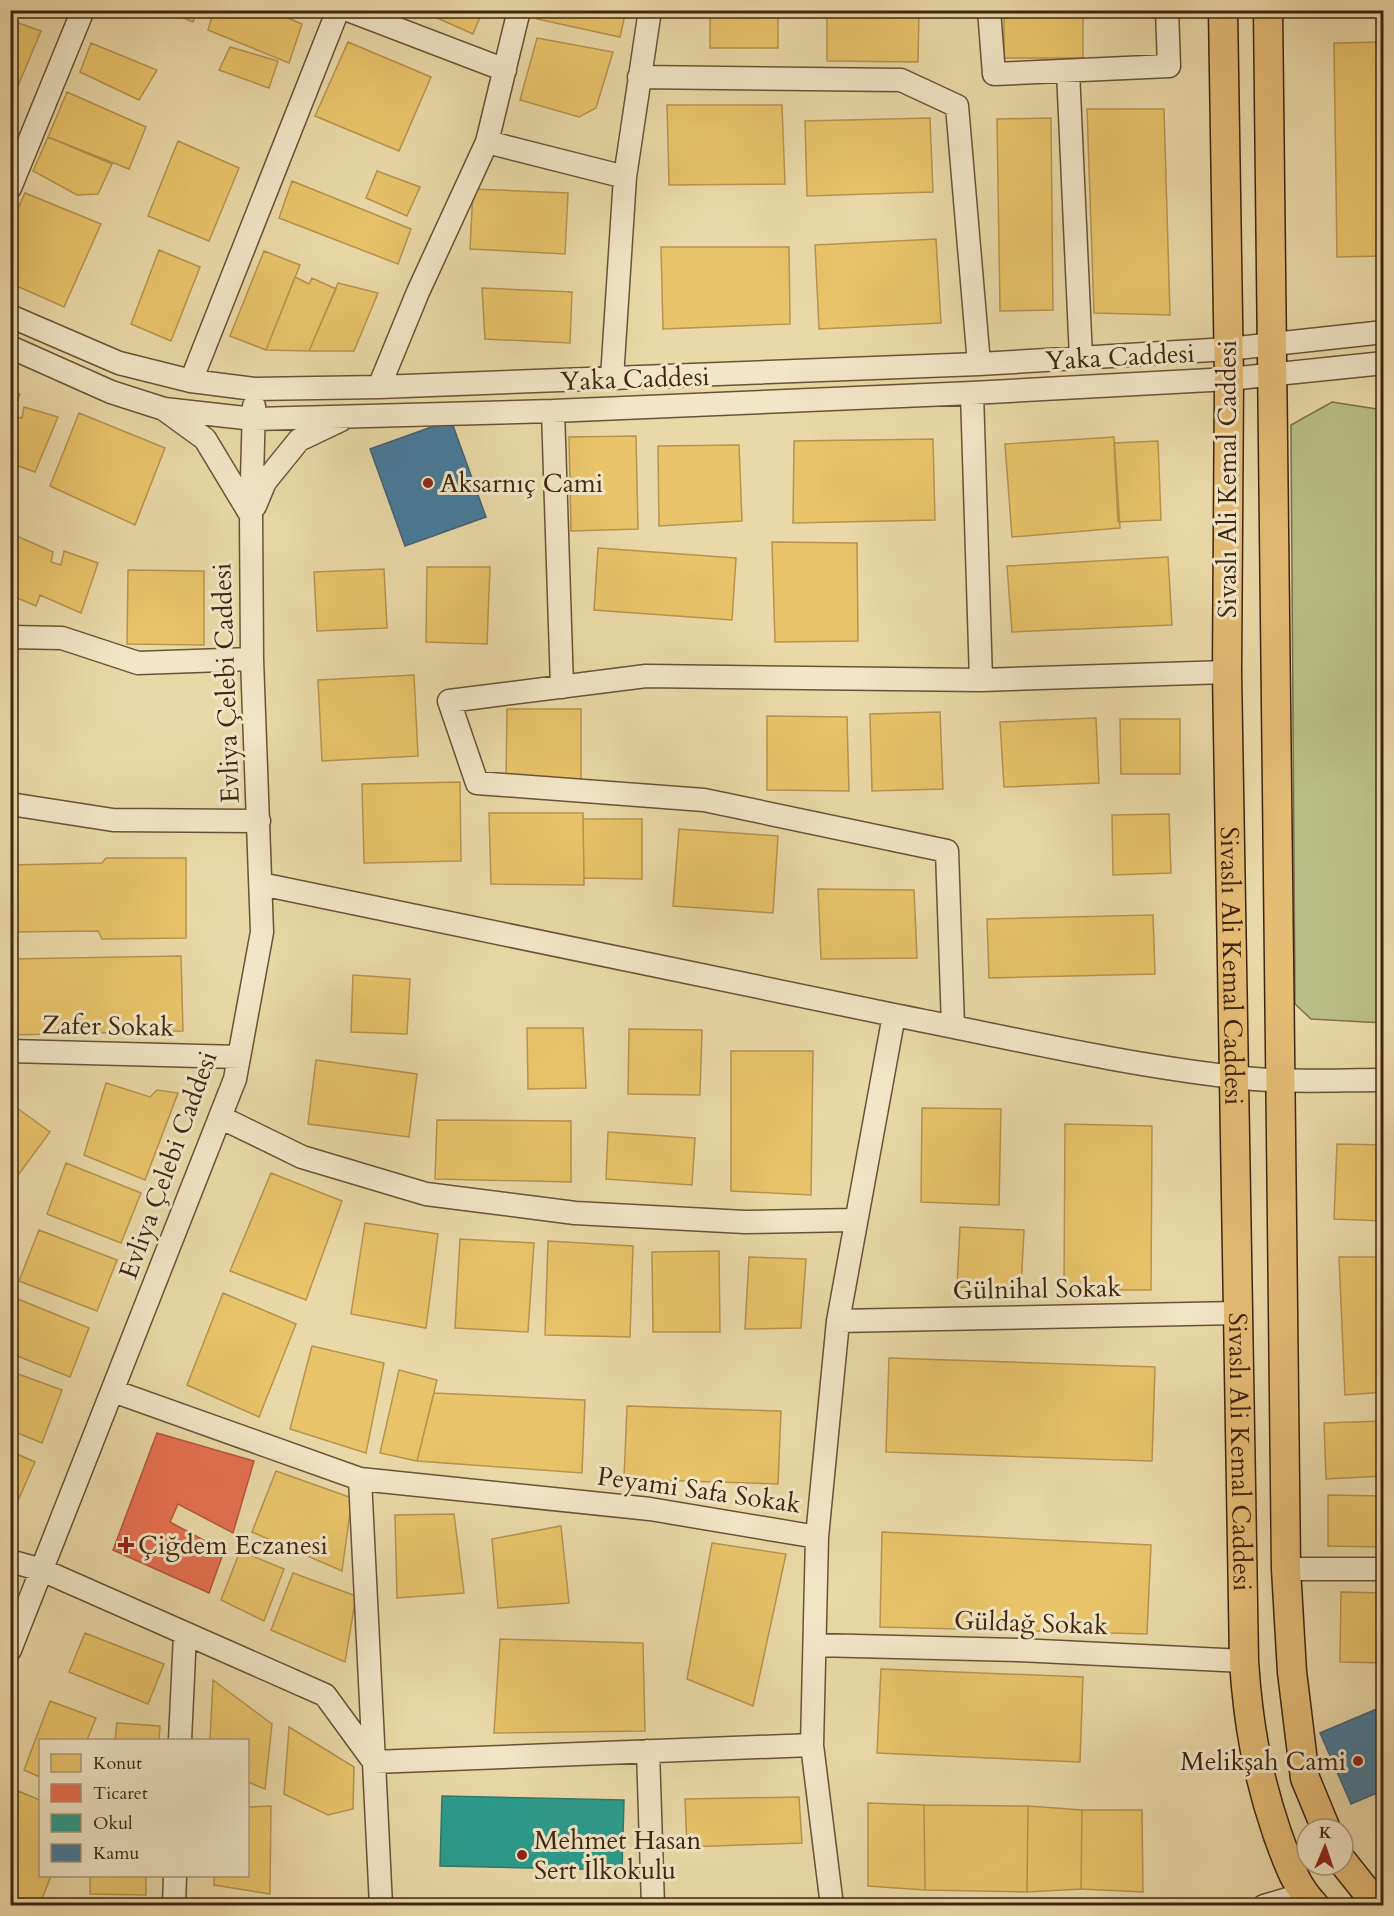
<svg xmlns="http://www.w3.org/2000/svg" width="1394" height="1916" font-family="Cardo,serif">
<rect width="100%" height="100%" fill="#ead9a8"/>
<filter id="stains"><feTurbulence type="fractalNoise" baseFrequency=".00333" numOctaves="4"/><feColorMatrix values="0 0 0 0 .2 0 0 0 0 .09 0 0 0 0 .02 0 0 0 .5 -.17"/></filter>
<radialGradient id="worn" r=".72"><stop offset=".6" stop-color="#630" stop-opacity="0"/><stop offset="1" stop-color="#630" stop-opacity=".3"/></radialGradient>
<path fill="#b9bf86" stroke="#7d724b" stroke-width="1.5" d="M 1332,402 L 1383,410 L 1383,1023 L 1311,1019 L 1295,1004 L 1291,425 Z"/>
<path fill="#e9c46a" stroke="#b7944f" stroke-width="1.5" d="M 164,10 L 197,10 L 193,22 Z
M 214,10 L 269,10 L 302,24 L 289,63 L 208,30 Z
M 419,10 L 483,10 L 473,34 Z
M 539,10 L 626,10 L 620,37 L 537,19 Z
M 710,10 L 778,10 L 778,48 L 710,48 Z
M 827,10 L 919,10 L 918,62 L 827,61 Z
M 1004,10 L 1083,10 L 1083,58 L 1004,58 Z
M 10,20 L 41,31 L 10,105 Z
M 537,38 L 613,52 L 596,108 L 579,117 L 520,100 Z
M 348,42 L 431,77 L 399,151 L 315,116 Z
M 1384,42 L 1384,256 L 1337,257 L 1334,43 Z
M 91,43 L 157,70 L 139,100 L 80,72 Z
M 230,47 L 278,61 L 269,88 L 219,70 Z
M 67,92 L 146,127 L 129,169 L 48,137 Z
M 667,105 L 782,105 L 785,184 L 669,185 Z
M 1087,109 L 1164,109 L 1170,315 L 1094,313 Z
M 930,118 L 933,192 L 807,196 L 805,121 Z
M 1051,118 L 1053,310 L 1000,311 L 997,119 Z
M 48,137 L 112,164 L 98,194 L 77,195 L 33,171 Z
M 178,141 L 239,168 L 209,241 L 148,216 Z
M 377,171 L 420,187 L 407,216 L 366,198 Z
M 292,181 L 411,229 L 398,264 L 279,218 Z
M 473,189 L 568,193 L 565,254 L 470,249 Z
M 25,193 L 101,224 L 64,307 L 10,283 L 10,226 Z
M 936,239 L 941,323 L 819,329 L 815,245 Z
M 661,247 L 789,247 L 790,324 L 663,329 Z
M 159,250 L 200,267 L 171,341 L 131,324 Z
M 264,251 L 300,265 L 266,350 L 230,336 Z
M 295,277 L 309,284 L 312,278 L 336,289 L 309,351 L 266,350 Z
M 338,283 L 378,293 L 354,351 L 309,351 Z
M 482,288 L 572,292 L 570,343 L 485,339 Z
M 10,390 L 20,394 L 12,416 L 22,418 L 24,407 L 58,417 L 35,472 L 10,463 Z
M 79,413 L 165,448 L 135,525 L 50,486 Z
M 636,436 L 638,529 L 571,531 L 569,437 Z
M 1114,437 L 1120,528 L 1012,537 L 1005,444 Z
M 933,439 L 935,520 L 793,523 L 794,441 Z
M 1158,441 L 1161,520 L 1118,522 L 1114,443 Z
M 739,445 L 742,521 L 659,526 L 658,446 Z
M 10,533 L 53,552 L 51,562 L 61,565 L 64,551 L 98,563 L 81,613 L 40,595 L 36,606 L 10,595 Z
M 772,542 L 857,543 L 858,641 L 775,642 Z
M 598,548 L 736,558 L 732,620 L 594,610 Z
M 1168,557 L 1172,625 L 1012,632 L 1007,566 Z
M 427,567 L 490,567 L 487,644 L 426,642 Z
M 384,569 L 387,628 L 317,631 L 314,572 Z
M 128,570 L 204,571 L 204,645 L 127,644 Z
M 414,675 L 418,756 L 322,761 L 318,680 Z
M 507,709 L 581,709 L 581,780 L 506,780 Z
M 940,712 L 943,789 L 872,791 L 870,714 Z
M 767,716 L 847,717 L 849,791 L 767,790 Z
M 1096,718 L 1099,783 L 1004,787 L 1000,722 Z
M 1120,719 L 1180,719 L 1180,774 L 1121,774 Z
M 460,782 L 461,861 L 364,863 L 362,784 Z
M 489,813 L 583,813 L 584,885 L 491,884 Z
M 1169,814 L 1171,873 L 1113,875 L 1112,815 Z
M 583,819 L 642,819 L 642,879 L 584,878 Z
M 679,829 L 778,836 L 773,913 L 673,906 Z
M 106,858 L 186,858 L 186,938 L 102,939 L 98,931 L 13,932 L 12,865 L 102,863 Z
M 818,889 L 914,890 L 917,958 L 821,959 Z
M 1153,915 L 1155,974 L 989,978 L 987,919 Z
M 181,956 L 183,1031 L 10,1035 L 10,959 Z
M 353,975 L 410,979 L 407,1034 L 351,1032 Z
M 527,1028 L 583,1028 L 586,1088 L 528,1089 Z
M 629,1029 L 702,1030 L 700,1095 L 628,1094 Z
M 731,1051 L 813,1051 L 811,1195 L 731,1191 Z
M 316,1060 L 417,1074 L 409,1137 L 308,1124 Z
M 106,1083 L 150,1097 L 157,1090 L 178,1093 L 145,1180 L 84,1155 Z
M 10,1103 L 50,1132 L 10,1186 Z
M 922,1108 L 1001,1109 L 999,1205 L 921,1202 Z
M 437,1120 L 571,1121 L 571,1182 L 435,1179 Z
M 1065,1124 L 1152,1126 L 1151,1290 L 1064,1290 Z
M 608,1132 L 695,1138 L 692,1185 L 606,1179 Z
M 1337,1144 L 1384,1145 L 1384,1221 L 1334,1219 Z
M 66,1163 L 141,1193 L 121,1243 L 47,1214 Z
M 271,1173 L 342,1201 L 306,1300 L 230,1271 Z
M 365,1223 L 438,1234 L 426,1328 L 351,1314 Z
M 960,1227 L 1024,1230 L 1021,1290 L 957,1287 Z
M 39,1230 L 117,1260 L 97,1311 L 19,1281 Z
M 460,1239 L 534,1243 L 528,1332 L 455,1328 Z
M 548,1241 L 633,1246 L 630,1337 L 545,1335 Z
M 719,1251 L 720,1332 L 653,1332 L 652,1252 Z
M 749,1257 L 806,1259 L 801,1328 L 745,1329 Z
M 1339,1257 L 1384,1257 L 1384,1392 L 1345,1395 Z
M 223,1293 L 296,1324 L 259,1417 L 187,1385 Z
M 13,1297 L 89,1328 L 70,1377 L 10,1353 L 10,1305 Z
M 312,1346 L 384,1363 L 366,1453 L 290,1429 Z
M 889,1358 L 1155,1367 L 1152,1461 L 886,1452 Z
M 399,1370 L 437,1380 L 417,1461 L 380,1453 Z
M 10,1371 L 62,1390 L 42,1443 L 10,1430 Z
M 434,1393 L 585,1400 L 582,1473 L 417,1461 Z
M 627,1406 L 781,1411 L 778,1484 L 624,1479 Z
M 1384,1421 L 1384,1476 L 1326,1479 L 1324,1423 Z
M 10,1451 L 35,1462 L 10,1519 Z
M 276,1471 L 352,1498 L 342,1571 L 252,1532 Z
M 1328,1495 L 1384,1496 L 1384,1547 L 1328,1546 Z
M 454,1514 L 464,1593 L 397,1598 L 395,1515 Z
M 561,1526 L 569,1603 L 498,1608 L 492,1539 Z
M 882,1532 L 1151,1545 L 1147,1634 L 880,1627 Z
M 712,1543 L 786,1554 L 753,1706 L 687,1679 Z
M 240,1551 L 284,1569 L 264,1621 L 221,1600 Z
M 293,1573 L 356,1596 L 345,1662 L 271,1630 Z
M 1341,1592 L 1384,1593 L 1384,1663 L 1340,1662 Z
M 85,1633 L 164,1664 L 148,1704 L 69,1672 Z
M 500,1639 L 643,1643 L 645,1731 L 494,1733 Z
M 881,1669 L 1083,1677 L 1080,1762 L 877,1753 Z
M 213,1680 L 272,1724 L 265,1789 L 248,1782 L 248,1740 L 210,1740 Z
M 50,1701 L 96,1718 L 87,1740 L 40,1740 L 40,1777 L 24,1770 Z
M 117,1723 L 160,1726 L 159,1740 L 115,1740 Z
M 289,1727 L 354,1767 L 353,1809 L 328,1815 L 284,1794 Z
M 18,1791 L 40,1800 L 40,1876 L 51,1876 L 39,1906 L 26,1906 L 10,1899 L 10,1810 Z
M 799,1797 L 802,1843 L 687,1847 L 685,1799 Z
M 868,1803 L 924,1805 L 925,1890 L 868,1886 Z
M 924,1805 L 1028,1806 L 1027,1892 L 925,1890 Z
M 271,1806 L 270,1894 L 214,1885 L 214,1876 L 248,1876 L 248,1807 Z
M 1028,1806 L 1082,1810 L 1081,1889 L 1027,1892 Z
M 1082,1810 L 1142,1810 L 1143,1892 L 1081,1889 Z
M 90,1876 L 146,1876 L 146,1895 L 90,1894 Z"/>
<path fill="#e76f51" stroke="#b5593e" stroke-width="1.5" d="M 157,1433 L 254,1461 L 233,1533 L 178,1504 L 170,1522 L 224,1551 L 209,1593 L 113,1550 Z"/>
<path fill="#2a9d8f" stroke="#317969" stroke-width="1.5" d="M 442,1796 L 624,1800 L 622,1870 L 440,1866 Z"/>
<path fill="#457b9d" stroke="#446173" stroke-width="1.5" d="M 451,420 L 486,517 L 405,546 L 370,449 Z
M 1384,1706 L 1384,1790 L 1351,1804 L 1320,1733 Z"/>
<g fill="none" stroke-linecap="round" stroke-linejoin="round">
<defs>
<path id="minor" d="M 348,10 L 505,70
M 989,10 L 994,74 L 1169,66 L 1167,10
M 1068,71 L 1081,358
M 639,77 L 901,80 L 957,106 L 979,364
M 487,142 L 625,177
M 10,188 L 83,10
M 10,316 L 119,363 L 191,381 L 254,389 L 379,387 L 979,364 L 1228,349 L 1384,332
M 10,347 L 111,392 L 164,409 L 254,419 L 553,411 L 972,393 L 1229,379 L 1384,363
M 612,378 L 625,177 L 650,10
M 191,381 L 338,10
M 379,387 L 418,292 L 487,142 L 519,10
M 972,393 L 981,680
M 165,410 L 205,439 L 249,512
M 553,411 L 562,687
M 255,506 L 265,482 L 299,440 L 341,420
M 10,637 L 62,638 L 138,663 L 252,659
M 10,804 L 113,820 L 259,821
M 261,884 L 894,1015
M 953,1026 L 947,851 L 704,800 L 477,783 L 449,701 L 646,676 L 981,680 L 1227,672
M 10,1051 L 239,1057
M 220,1117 L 302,1157 L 426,1194 L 575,1213 L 745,1222 L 854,1220
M 838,1321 L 1237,1313
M 113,1391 L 360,1479 L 374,1762 L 812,1745 L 817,1537 L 650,1509 L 360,1479
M 817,1537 L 838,1321 L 894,1015 C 1007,1037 1119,1064 1234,1077 C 1283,1083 1334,1080 1384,1080
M 10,1561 L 42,1570 L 325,1695 L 374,1762 L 381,1906
M 1286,1569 L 1384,1569
M 815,1645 L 1019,1650 L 1244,1661
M 10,1650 L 235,1079 L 262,932 L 252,659 L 251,515 L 254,406
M 180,1740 L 185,1634
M 812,1745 L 832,1906
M 648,1751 L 653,1906
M 174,1906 L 175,1876
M 1264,1906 L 1304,1894"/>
<g id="major">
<path id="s1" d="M 1223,10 L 1229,379 L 1227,672 L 1244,1661 C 1248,1723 1257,1774 1277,1833 C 1287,1860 1294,1884 1315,1906"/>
<path d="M 1268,10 L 1286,1569 L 1292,1672 L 1305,1778 L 1326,1829"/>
<path d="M 1343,1862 L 1378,1906"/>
</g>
</defs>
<use href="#minor" stroke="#6b5236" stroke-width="25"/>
<use href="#major" stroke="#412510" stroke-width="31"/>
<use href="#minor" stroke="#f1e6c6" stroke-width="22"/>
<use href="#major" stroke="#e5bc74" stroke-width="28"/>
</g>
<g fill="#8f2418" stroke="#f1e6c6" stroke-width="2">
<circle cx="428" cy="483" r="6"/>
<path d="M123 1536h6v6h6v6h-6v6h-6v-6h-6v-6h6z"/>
<circle cx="1358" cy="1761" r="6"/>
<circle cx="522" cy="1855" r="6"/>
</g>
<g text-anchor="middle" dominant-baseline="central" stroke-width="6" stroke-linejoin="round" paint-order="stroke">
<g font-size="26" fill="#412510" stroke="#f1e6c6">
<text transform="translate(1120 357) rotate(-3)">Yaka Caddesi</text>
<text transform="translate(635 379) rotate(-2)">Yaka Caddesi</text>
<text transform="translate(1227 479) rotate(-90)">Sivaslı Ali Kemal Caddesi</text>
<text transform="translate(226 683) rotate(-92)">Evliya Çelebi Caddesi</text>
<text stroke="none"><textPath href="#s1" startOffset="956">Sivaslı Ali Kemal Caddesi</textPath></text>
<text transform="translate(108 1026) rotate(1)">Zafer Sokak</text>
<text transform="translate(168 1165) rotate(-70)">Evliya Çelebi Caddesi</text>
<text transform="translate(1037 1289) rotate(-1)">Gülnihal Sokak</text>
<text stroke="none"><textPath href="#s1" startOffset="1442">Sivaslı Ali Kemal Caddesi</textPath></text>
<text transform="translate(699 1490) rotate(8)">Peyami Safa Sokak</text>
<text transform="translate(1031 1623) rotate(2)">Güldağ Sokak</text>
</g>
<g font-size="26" fill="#412510" stroke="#f1e6c6" text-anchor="start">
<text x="440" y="483">Aksarnıç Cami</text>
<text x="138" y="1545">Çiğdem Eczanesi</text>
<text x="1346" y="1761" text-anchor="end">Melikşah Cami</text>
<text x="534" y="1840">Mehmet Hasan<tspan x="534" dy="30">Sert İlkokulu</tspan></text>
</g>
</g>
<rect width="1394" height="1916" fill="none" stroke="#ead9a8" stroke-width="36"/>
<rect x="12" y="12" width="1370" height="1892" fill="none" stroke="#412510" stroke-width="3"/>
<rect x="18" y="18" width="1358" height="1880" fill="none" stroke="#412510" stroke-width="1.5"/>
<rect x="39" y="1739" width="210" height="138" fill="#f1e6c6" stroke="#ab997d" stroke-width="1.5"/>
<rect x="51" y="1754" width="30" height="18" fill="#e9c46a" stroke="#ab997d" stroke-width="1.5"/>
<text x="93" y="1769" font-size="18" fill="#412510">Konut</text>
<rect x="51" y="1784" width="30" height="18" fill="#e76f51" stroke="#ab997d" stroke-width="1.5"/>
<text x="93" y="1799" font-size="18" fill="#412510">Ticaret</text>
<rect x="51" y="1814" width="30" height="18" fill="#2a9d8f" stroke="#ab997d" stroke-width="1.5"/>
<text x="93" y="1829" font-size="18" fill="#412510">Okul</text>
<rect x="51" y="1844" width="30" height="18" fill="#457b9d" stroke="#ab997d" stroke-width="1.5"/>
<text x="93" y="1859" font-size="18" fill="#412510">Kamu</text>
<g transform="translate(1325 1847) rotate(2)"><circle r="28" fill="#f1e6c6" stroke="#ab997d" stroke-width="1.5"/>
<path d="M0-4.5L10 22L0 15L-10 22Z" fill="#8f2418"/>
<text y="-9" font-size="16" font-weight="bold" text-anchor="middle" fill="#412510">K</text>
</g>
<rect width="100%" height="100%" filter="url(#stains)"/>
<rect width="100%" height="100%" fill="url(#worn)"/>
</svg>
